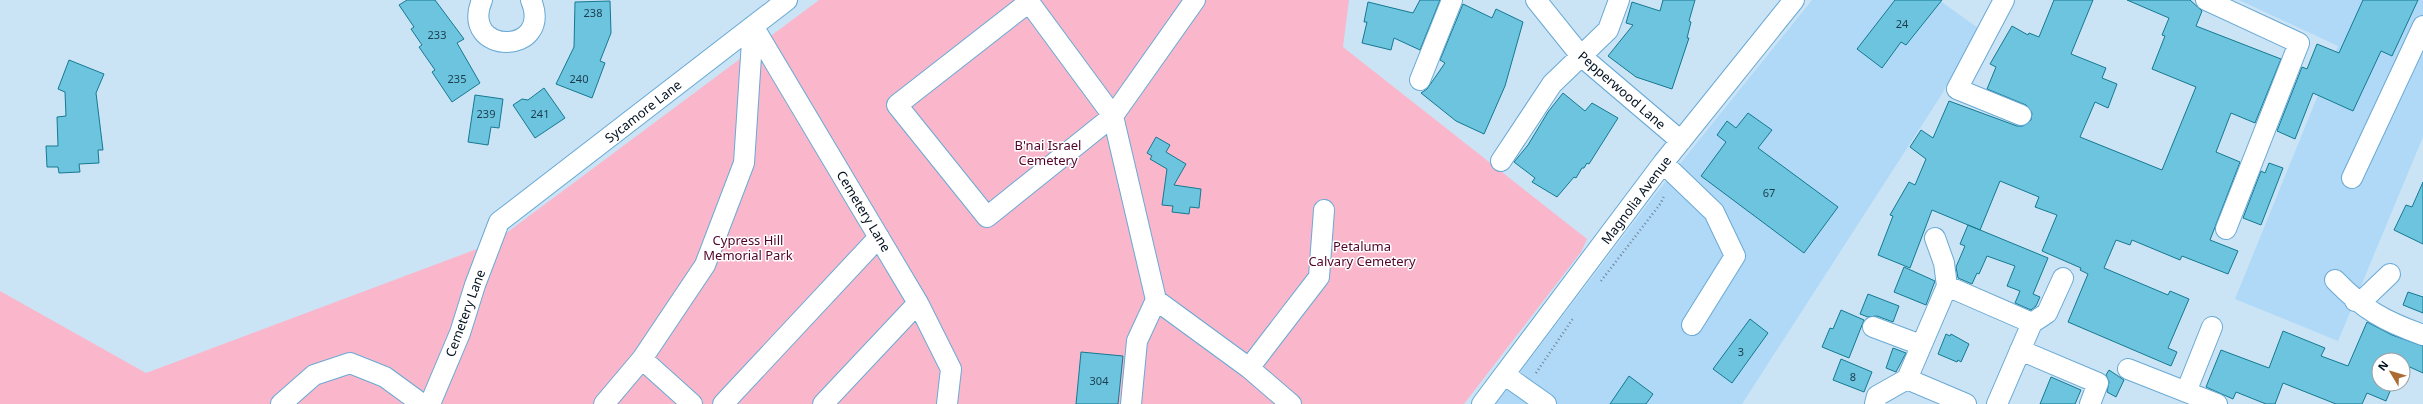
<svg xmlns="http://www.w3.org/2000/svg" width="2423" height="404" font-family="'Noto Sans',sans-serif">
<rect width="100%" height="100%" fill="#cae4f6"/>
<path fill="#afd9f7" d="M 1812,0 L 1939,0 L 1978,28 L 1942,94 L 1742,404 L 1496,404 L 1650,201 Z
M 2239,0 L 2423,0 L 2423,137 L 2338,341 L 2235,299 L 2338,46 Z"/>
<path fill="#fab7cb" d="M 819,0 L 1349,0 L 1343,47 L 1587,239 L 1581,252 L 1464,404 L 0,404 L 0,291 L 146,373 L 493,243 Z"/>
<path fill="#6dc4de" stroke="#157991" d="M 407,0 L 435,0 L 464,39 L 457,43 L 480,83 L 452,102 L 432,72 L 435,70 L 419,47 L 422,45 L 411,29 L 414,27 L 399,5 Z
M 1420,0 L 1440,0 L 1420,50 L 1394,38 L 1391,50 L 1362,43 L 1367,22 L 1364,22 L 1368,2 L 1413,13 Z
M 1663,0 L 1695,0 L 1689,21 L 1691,22 L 1687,38 L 1689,38 L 1672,89 L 1636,77 L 1608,56 L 1633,25 L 1626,23 L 1632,2 L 1660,11 Z
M 1895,0 L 1942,0 L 1906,45 L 1901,42 L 1882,68 L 1857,49 Z
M 2054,0 L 2093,0 L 2071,54 L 2106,68 L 2102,78 L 2117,84 L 2108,108 L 2095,102 L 2080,137 L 2162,170 L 2196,87 L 2152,69 L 2165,36 L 2162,35 L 2169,18 L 2127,0 L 2190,0 L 2202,11 L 2196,26 L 2281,59 L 2255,123 L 2231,113 L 2216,152 L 2240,162 L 2210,240 L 2238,251 L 2228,274 L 2182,256 L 2180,260 L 2132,240 L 2130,245 L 2116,240 L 2104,268 L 2168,295 L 2170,291 L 2189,299 L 2168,348 L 2177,352 L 2171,366 L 2068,322 L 2088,274 L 2080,270 L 2081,268 L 2042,251 L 2057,215 L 2035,207 L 2039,197 L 2000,181 L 1980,230 L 1932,210 L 1910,268 L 1878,255 L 1893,216 L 1890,215 L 1909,182 L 1915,185 L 1926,159 L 1910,147 L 1921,130 L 1933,138 L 1949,101 L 2017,126 L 2023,126 L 2031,120 L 2032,113 L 2026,105 L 1987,89 L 1996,67 L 1990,64 L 2012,26 L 2028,35 L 2029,33 L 2039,37 Z
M 2363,0 L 2418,0 L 2392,56 L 2381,51 L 2353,111 L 2313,93 L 2295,139 L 2277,131 L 2302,67 L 2307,69 L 2317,44 L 2339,53 Z
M 610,1 L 611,33 L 600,61 L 605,63 L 592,98 L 556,84 L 574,47 L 575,2 Z
M 1463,4 L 1492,18 L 1496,9 L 1523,22 L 1505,86 L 1484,134 L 1456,121 L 1421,93 L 1427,89 L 1445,63 L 1440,60 Z
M 69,60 L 104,74 L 96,93 L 103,150 L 98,150 L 99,163 L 79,164 L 80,172 L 59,173 L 58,167 L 47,167 L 46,146 L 58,146 L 57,117 L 66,116 L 65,92 L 58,89 Z
M 544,88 L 565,118 L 535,138 L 513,105 L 522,99 L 528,100 Z
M 1563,93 L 1585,111 L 1592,103 L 1618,118 L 1589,164 L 1587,163 L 1584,168 L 1582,168 L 1576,178 L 1574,177 L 1557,197 L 1532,182 L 1535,178 L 1514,162 L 1528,145 L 1548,112 Z
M 475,95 L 503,99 L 499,128 L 491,127 L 488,145 L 468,142 Z
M 1748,113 L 1772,130 L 1758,148 L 1838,207 L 1804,253 L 1701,176 L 1726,142 L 1717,135 L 1727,121 L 1736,128 Z
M 1156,137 L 1170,145 L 1166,152 L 1186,164 L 1174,185 L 1201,189 L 1199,208 L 1190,207 L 1189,214 L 1172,212 L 1173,206 L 1162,205 L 1167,169 L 1150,159 L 1152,156 L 1147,153 Z
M 2269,163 L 2283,168 L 2261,225 L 2243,218 L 2261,171 L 2265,173 Z
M 2423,182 L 2423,244 L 2394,230 L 2406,205 L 2412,207 Z
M 1968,225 L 2048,258 L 2033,294 L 2040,297 L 2036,306 L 2031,310 L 2015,303 L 2020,291 L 2007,286 L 2015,266 L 1987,256 L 1979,274 L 1977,273 L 1972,284 L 1958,278 L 1956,267 L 1965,246 L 1960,244 Z
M 1904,267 L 1935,281 L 1926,305 L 1894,292 Z
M 2408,292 L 2423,297 L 2423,313 L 2403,305 Z
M 1868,294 L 1899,306 L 1893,322 L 1877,316 L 1868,317 L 1860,314 Z
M 1841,310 L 1864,320 L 1849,358 L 1822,347 L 1830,328 L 1833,329 Z
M 1750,319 L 1768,333 L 1732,383 L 1713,369 Z
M 2367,322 L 2392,335 L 2423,346 L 2423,373 L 2403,364 L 2403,360 L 2379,360 L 2379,384 L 2393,384 L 2386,401 L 2367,393 L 2362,404 L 2336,404 L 2283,383 L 2275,404 L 2266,404 L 2236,392 L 2233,399 L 2206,387 L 2221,350 L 2269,368 L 2283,331 L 2325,348 L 2321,356 L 2348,366 Z
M 1946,334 L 1950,336 L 1951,334 L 1969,344 L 1961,362 L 1958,360 L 1957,362 L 1938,354 Z
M 1893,348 L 1906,353 L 1896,372 L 1886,368 Z
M 1081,352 L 1123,356 L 1118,404 L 1076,404 Z
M 1841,359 L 1872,372 L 1864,392 L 1833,380 Z
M 2109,370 L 2124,380 L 2116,397 L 2107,392 L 2109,382 L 2106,375 Z
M 1629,376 L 1653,394 L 1646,404 L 1610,404 Z
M 2051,377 L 2081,390 L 2075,404 L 2040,404 Z"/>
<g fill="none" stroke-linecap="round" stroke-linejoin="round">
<defs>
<path id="minor" d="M 482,0 C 459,56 554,56 531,0
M 1536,0 L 1581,56 L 1681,141
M 2004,0 L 1957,89 L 2021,115
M 2206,0 L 2299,43 L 2226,229
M 1029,2 L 1113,116 L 987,217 L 897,105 Z
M 753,26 L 918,303 L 951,369 L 947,404
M 1420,80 L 1452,0
M 1501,161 L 1552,84 L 1608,30 L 1619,0
M 1663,163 L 1714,212 L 1735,256 L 1692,325
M 2352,178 L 2423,26
M 1935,238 L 1944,263 L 1947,286
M 2335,280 C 2364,310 2384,321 2423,335
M 1947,286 L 2032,323 L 1997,404
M 1947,286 L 1907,379 L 1966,404
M 1156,300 L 1249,368 L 1291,404
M 2355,301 L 2366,297 L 2390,274
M 2032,323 L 2047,313 L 2063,278
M 1873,327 L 1921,345
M 2020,350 L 2098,383 L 2090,404
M 642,359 L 692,404
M 1249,368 L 1319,277 L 1324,210
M 2128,369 L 2217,404
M 1505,375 L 1546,404
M 2186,392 L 2212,327
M 281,404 L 314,375 L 350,363 L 385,377 L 422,404
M 430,404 L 460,333 L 475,285 L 499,222 L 787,0
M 604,404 L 642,359 L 705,265 L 744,163 L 753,26
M 723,404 L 879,237
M 823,404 L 918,303
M 1131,404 L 1137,341 L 1156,300 L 1113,116 L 1195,0
M 1482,404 L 1663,163 L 1794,0
M 1875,404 L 1877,396 L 1907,379"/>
</defs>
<use href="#minor" stroke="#69a9d4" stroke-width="22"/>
<path stroke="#6e8394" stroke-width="2.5" stroke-dasharray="1 3" stroke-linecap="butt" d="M 1601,281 L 1661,203 L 1664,196
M 1536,373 L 1574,317"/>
<use href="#minor" stroke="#fff" stroke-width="20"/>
</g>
<g text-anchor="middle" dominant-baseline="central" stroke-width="3" stroke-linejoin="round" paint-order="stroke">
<g font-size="11" fill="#1b3c4e">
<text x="593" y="12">238</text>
<text x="1902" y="23">24</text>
<text x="437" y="34">233</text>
<text x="457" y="78">235</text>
<text x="579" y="78">240</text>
<text x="486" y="113">239</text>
<text x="540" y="113">241</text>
<text x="1769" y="192">67</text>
<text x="1741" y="351">3</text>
<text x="1853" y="376">8</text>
<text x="1099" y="380">304</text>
</g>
<g font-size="13" fill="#000f1e" stroke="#fff">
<text transform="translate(1622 90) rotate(41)">Pepperwood Lane</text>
<text transform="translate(643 111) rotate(-38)">Sycamore Lane</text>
<text transform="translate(1636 200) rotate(-53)">Magnolia Avenue</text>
<text transform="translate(864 211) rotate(59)">Cemetery Lane</text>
<text transform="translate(465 313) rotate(-70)">Cemetery Lane</text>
</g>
<g font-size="13" fill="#510329" stroke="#fff">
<text x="1048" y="145">B'nai Israel<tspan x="1048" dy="15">Cemetery</tspan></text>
<text x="748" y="240">Cypress Hill<tspan x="748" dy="15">Memorial Park</tspan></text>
<text x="1362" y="246">Petaluma<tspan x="1362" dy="15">Calvary Cemetery</tspan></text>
</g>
</g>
<g transform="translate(2391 372) rotate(308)"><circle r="19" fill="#ffffff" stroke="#999fa5"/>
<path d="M0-3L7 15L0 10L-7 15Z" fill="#ab6b33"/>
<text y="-6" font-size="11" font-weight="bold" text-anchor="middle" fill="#000f1e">N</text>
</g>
</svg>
